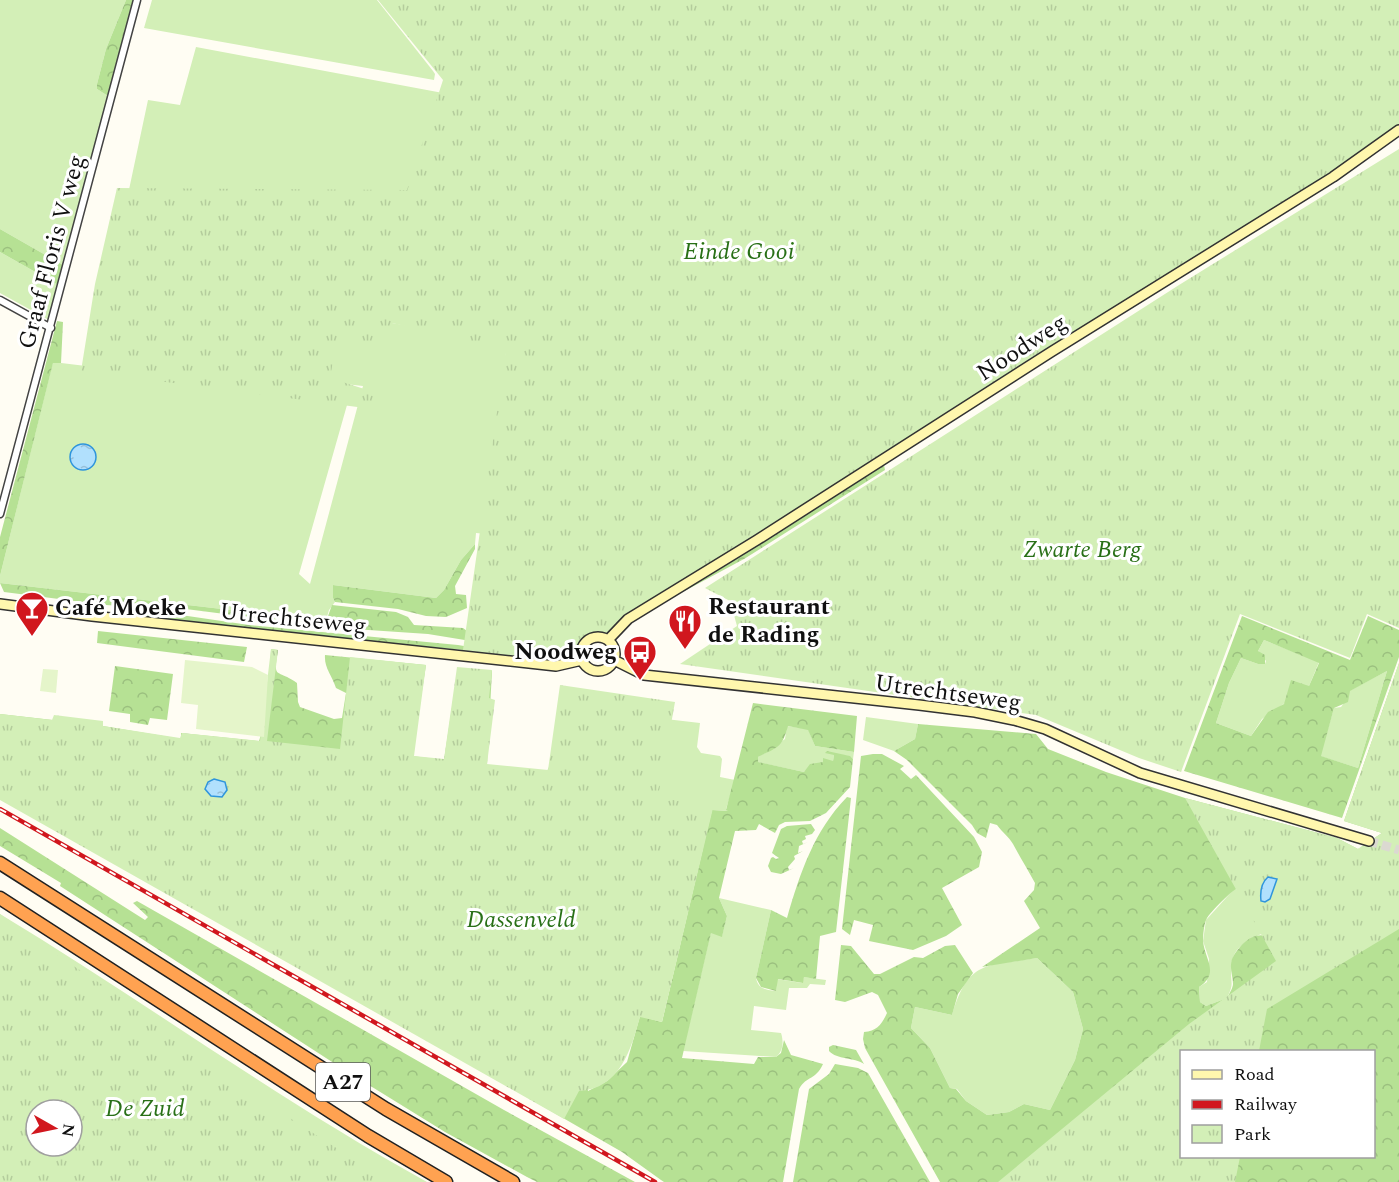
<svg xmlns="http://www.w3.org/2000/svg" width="1399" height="1182" font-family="Spectral,serif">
<defs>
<pattern id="forest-crowns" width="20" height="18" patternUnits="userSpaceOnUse" patternTransform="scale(1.5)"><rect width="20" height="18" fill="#b6e194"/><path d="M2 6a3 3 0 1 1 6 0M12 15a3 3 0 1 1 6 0" fill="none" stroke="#9bc07f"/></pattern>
<pattern id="park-tufts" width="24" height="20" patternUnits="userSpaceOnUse" patternTransform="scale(1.5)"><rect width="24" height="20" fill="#d3efb7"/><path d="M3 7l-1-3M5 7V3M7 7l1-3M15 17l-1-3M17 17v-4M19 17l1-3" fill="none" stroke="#b4cc9c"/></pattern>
<pattern id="water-ripples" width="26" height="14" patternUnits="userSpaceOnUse" patternTransform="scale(1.5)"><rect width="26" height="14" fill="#b1e0fd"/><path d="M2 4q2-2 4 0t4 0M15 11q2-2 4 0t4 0" fill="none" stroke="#97bfd8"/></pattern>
</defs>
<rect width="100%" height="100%" fill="#fffdf3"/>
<path fill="#d3efb7" d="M 0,0 L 126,0 L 106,49 L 97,84 L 97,89 L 108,96 L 63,265 L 0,229 Z
M 152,0 L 377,0 L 433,71 L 435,74 L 434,80 L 144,28 Z
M 196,47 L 443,93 L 405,208 L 123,218 L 148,100 L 180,105 Z
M 0,252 L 60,286 L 49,320 L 0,293 Z
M 369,319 L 507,343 L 487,534 L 476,533 L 475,544 L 461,560 L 444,590 L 436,598 L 333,585 L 333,598 L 335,602 L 329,610 L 324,627 L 271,620 L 272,615 L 0,583 L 0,576 L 53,362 L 349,398 L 299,574 L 310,584 L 363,386 L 318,381 L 325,330 Z
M 1264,640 L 1319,662 L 1309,686 L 1262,719 L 1251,736 L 1216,723 L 1229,683 L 1241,658 L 1258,664 L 1265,664 L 1266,661 L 1258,651 Z
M 1387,671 L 1358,768 L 1320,756 L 1334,708 L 1341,707 L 1349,696 L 1349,691 Z
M 571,708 L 700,723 L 697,747 L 701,753 L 720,756 L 722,759 L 720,777 L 735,780 L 726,809 L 729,811 L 712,810 L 704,848 L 525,819 L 563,752 Z
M 866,717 L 918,724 L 915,739 L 894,751 L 863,740 Z
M 787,726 L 808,729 L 815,746 L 854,752 L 853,759 L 849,756 L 834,755 L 833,761 L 816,764 L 804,772 L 757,762 L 758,757 L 767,752 L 785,739 Z
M 1235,888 L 1276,929 C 1255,936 1231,943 1231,970 C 1231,985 1234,983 1227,998 L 1206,1006 L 1200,1002 L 1199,987 L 1207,982 L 1209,959 L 1203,941 L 1206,920 Z
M 719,898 L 771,910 L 756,978 C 758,989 766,990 776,991 L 777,979 L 802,983 L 804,977 L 826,980 L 825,985 L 810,984 L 807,988 L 789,988 L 786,1010 L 754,1006 L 751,1030 L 781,1033 C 784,1042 783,1051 776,1057 L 683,1051 L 711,932 L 722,936 L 727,916 Z
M 0,914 C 144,1001 280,1101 427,1182 L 274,1182 L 0,933 Z
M 1037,958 L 1073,992 L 1083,1029 L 1075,1060 L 1050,1110 L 1024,1104 L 1009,1112 L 987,1115 L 966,1101 L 957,1089 L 950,1088 L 930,1048 L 911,1028 L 915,1007 L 952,1015 C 969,959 986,966 1037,958 Z"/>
<path fill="url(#forest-crowns)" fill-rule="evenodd" d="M 126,0 L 134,0 L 108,96 L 97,89 L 97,84 L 106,49 Z
M 0,229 L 63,265 L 60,286 L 0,252 Z
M 57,321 L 63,322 L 61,363 L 53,363 L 0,576 L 0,537 Z
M 884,465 L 885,470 L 744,559 L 666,601 Z
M 475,544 L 475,549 L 455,586 L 456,594 L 466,595 L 467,608 L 446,617 L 426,616 L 398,609 L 335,602 L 333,598 L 333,585 L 436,598 L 444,590 L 461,560 Z
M 0,583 L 272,615 L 271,620 L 139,603 L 121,606 L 106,605 L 4,592 Z
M 332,605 L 396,612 L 408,617 L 414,625 L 463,628 L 483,643 L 428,634 L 324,627 Z
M 140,609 L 249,625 L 458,645 L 488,650 L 474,651 L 291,634 L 114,614 Z
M 1242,616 L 1350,660 L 1368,616 L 1399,630 L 1399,657 L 1342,818 L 1184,771 ZM 1264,640 L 1319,663 L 1309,686 L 1291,680 L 1284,704 L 1268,712 L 1251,736 L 1216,723 L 1229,683 L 1241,658 L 1258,664 L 1265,664 L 1265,655 L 1258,651 ZM 1387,671 L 1358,768 L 1321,756 L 1334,708 L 1348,702 L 1350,691 Z
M 98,631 L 247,647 L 244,662 L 97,643 Z
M 271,649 L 278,650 C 273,681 276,668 297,683 L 298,702 L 300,707 L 334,719 L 342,718 L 346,693 L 336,688 C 332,675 324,668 325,655 L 426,665 L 412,756 L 444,760 L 458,668 L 492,671 L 487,765 L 547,771 L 552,761 L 588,1091 L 607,1081 L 627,1062 L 640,1016 L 662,1022 L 712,810 L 728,811 L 726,810 L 753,703 L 857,716 L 854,752 L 815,746 L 808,730 L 788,726 C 782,748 778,747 758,757 L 758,762 L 804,772 L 810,764 L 823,762 L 823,758 L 833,761 L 834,755 L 825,753 L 827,751 L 850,756 L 853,759 L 850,787 L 826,813 L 810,821 L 785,822 L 779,825 L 775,833 L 759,824 L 756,830 L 735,831 L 719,898 L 727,916 L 722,937 L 711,933 L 682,1058 L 754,1064 L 758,1057 L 776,1057 L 781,1053 L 784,1040 L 791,1055 L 823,1064 C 815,1081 807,1075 799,1089 L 783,1182 L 664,1182 L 661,1180 L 622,1152 L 67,832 L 0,790 L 0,714 L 97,725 L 181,739 L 181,733 L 259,741 L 268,712 Z
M 1399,663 L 1399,836 L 1245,883 C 1233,889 1215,907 1207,918 C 1204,923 1203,935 1203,941 C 1205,960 1220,973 1199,987 L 1200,1002 L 1206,1006 L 1227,998 C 1229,994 1233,988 1233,984 C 1233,976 1229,968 1232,959 C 1238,947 1251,932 1266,936 L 1399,863 L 1399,1182 L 1166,1182 L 1181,1156 L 1374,1156 L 1374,1052 L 1182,1052 L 1046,1182 L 940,1182 L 865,1048 L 863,1039 L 864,1032 C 877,1031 882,1024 887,1013 L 878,995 L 872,992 L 845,1002 L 835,1000 L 841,945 L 851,946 L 874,974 L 880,974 L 914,957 L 923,958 L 945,946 L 955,945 L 973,973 L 958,994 L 952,1015 L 915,1007 L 911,1028 L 930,1048 L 950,1088 L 956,1089 L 966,1101 L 987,1115 L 1009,1112 L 1024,1104 L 1050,1110 L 1075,1060 L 1083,1029 L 1073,992 L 1037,958 L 982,967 L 1040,928 L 1024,901 L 1034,890 L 1035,883 C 1028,870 1020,857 1013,844 C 1009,837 1002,832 997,825 L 990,823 L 986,838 L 977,833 L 972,825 L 907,760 L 894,751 L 915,739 L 918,724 L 1036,734 L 1048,749 L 1106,772 L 1185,798 L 1337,838 L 1358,849 L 1382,833 L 1344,821 Z
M 115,666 L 173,674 L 167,720 L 150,718 L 148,725 L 130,722 L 130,714 L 109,711 Z
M 873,754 L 882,754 L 904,766 L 900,769 L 911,779 L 916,775 L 974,837 L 982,852 L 979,867 L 942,888 L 962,925 L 946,936 L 913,950 L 869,941 L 873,925 L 854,920 L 850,935 L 842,929 L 861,756 Z
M 847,797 L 851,798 L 836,932 L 820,936 L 816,979 L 804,977 L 803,983 L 778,979 L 776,991 L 761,987 L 756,978 L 771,910 L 787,918 C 800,873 814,831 847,797 Z
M 811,824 L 815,830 L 812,834 L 805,836 L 806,839 L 802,841 L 803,844 L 808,842 L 799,846 L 798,853 L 803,851 L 794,856 L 795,859 L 788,867 L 789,870 L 794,868 L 781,874 L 771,872 L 768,866 L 771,858 L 773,857 L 776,859 L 779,858 L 772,853 L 781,829 L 787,826 Z
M 0,828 L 145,920 L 148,917 L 133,903 L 137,901 L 504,1110 L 635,1182 L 537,1182 L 527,1177 L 445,1132 L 343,1069 L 60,886 L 61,883 L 0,846 Z
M 833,1045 L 856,1050 L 864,1064 C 854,1057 837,1060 829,1051 L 829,1047 Z
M 835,1064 L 858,1068 L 868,1073 L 930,1182 L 793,1182 L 809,1089 L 829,1074 Z"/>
<path fill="url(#park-tufts)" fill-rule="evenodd" d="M 378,0 L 1399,0 L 1399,130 L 552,670 L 462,657 L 506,349 L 392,323 L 375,345 L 337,339 L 330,378 L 380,394 L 365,408 L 81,371 L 95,284 L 117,188 L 407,190 L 443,80 Z
M 1399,149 L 1399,628 L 1367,614 L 1350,658 L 1240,614 L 1181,772 L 1139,758 L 1036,715 L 680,664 L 737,626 L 730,601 L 705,588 L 1179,285 Z
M 271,649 L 278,650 L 267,741 L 340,749 L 350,657 L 426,665 L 414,756 L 444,759 L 457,667 L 492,670 L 489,698 L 495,700 L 487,764 L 548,770 L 560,685 L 675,702 L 658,797 L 713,808 L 662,1022 L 640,1017 C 631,1049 620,1089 579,1091 L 564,1119 L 0,800 L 0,714 L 52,720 L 54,715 L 103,721 L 103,726 L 180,738 L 182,733 L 260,741 Z
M 1399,663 L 1399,929 L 1267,1009 L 1259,1051 L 1182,1052 L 1182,1156 L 1240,1157 L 1235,1182 L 998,1182 L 1189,1024 L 1276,961 L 1185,798 L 1337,838 L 1358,849 L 1382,833 L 1344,821 Z
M 0,914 L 13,923 L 14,928 C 76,968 141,1006 195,1057 L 383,1178 L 393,1182 L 0,1182 ZM 36,1110 L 72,1110 L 72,1146 L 36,1146 Z"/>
<path fill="#e5f5ca" d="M 185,660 L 252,667 L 268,675 L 264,737 L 196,729 L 198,705 L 181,703 Z
M 43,669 L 58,670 L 56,693 L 40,691 Z"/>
<path fill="url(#water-ripples)" stroke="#2f95dc" stroke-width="1.5" d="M70 457a13 13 0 1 1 26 0a13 13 0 1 1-26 0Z
M 214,779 L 225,782 L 227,790 L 222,797 L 211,796 L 205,789 L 208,782 Z
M 1268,877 L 1277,879 L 1270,899 L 1265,902 L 1261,901 C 1260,892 1261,883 1268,877 Z"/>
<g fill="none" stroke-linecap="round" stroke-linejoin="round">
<path stroke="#dbd9d1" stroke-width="9" stroke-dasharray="9 4.5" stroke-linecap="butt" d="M 1369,841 L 1399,850"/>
<defs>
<path id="street" d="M 0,300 L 51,328
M 0,514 L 137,0"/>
<path id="secondary" d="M 0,604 L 92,616 L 556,666 L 582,660
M581 654a17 17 0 1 1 34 0a17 17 0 1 1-34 0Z
M 608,640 L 628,619 L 757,540 L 1051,352 L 1333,177 L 1399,130
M 614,660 L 644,675 L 919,705 L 975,712 L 1014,720 L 1045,729 L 1140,773 L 1369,841"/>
<path id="highway" d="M 0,863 L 386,1109 L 513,1182
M 0,898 L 368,1136 L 446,1182"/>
</defs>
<use href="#street" stroke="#434343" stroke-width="9"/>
<use href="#secondary" stroke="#323232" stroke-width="12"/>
<use href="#highway" stroke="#212121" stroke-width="15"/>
<use href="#street" stroke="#fff" stroke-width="6"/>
<use href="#secondary" stroke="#fff7ae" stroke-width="9"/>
<use href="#highway" stroke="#ffa251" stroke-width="12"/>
<defs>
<path id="rail" d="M 0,809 L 655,1182"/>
</defs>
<use href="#rail" stroke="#d1171e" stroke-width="4.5"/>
<use href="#rail" stroke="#fff" stroke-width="2" stroke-dasharray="7" stroke-linecap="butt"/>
</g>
<defs>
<symbol id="bar-pin" viewBox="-11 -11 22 30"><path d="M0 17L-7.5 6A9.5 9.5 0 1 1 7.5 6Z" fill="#d1171e" stroke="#fff"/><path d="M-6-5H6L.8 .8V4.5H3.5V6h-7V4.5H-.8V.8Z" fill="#fff"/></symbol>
<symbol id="restaurant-pin" viewBox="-11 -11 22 30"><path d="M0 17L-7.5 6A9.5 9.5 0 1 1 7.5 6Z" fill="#d1171e" stroke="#fff"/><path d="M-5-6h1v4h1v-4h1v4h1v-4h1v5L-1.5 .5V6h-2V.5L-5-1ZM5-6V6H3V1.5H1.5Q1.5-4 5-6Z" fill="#fff"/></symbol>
<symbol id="bus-pin" viewBox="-11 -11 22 30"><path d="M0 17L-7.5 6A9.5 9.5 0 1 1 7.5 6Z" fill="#d1171e" stroke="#fff"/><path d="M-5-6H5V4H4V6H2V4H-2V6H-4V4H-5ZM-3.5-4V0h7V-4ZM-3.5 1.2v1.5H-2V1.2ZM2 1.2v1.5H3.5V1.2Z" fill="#fff"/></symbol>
</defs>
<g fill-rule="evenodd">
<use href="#bar-pin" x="13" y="589" width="38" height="52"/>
<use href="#restaurant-pin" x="666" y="602" width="38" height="52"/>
<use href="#bus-pin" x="621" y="633" width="38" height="52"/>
</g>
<g text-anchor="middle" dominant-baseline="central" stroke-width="6" stroke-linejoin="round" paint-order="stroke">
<rect fill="#fff" stroke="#585858" stroke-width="1.5" x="316" y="1063" width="54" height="38" rx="4.5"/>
<g font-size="22" font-weight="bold" fill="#101010">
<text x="343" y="1082">A27</text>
</g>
<g font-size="24" fill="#101010" stroke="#fff">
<text transform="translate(52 252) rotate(-75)">Graaf Floris V weg</text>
<text transform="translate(1022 348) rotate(-33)">Noodweg</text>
<text transform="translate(293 619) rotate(6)">Utrechtseweg</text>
<text transform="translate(948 693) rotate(8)">Utrechtseweg</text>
</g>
<g font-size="24" font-style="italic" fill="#297017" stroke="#fff">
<text x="739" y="252">Einde Gooi</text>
<text x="1082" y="550">Zwarte Berg</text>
<text x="521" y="920">Dassenveld</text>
<text x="145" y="1109">De Zuid</text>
</g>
<g font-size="24" font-weight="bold" fill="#101010" stroke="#fff" text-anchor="start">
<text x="708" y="607">Restaurant<tspan x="708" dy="28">de Rading</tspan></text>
<text x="55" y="608">Café Moeke</text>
<text x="617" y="652" text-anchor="end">Noodweg</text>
</g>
</g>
<rect x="1180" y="1050" width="195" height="108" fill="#ffffff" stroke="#9f9f9f" stroke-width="1.5"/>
<rect x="1192" y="1070" width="30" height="9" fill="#fff7ae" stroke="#9f9f9f" stroke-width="1.5"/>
<text x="1234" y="1080" font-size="18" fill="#101010">Road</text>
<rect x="1192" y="1100" width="30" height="9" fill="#d1171e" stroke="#9f9f9f" stroke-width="1.5"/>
<text x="1234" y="1110" font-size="18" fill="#101010">Railway</text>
<rect x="1192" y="1125" width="30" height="18" fill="url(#park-tufts)" stroke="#9f9f9f" stroke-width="1.5"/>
<text x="1234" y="1140" font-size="18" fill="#101010">Park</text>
<g transform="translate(54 1128) rotate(99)"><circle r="28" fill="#ffffff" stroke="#9f9f9f" stroke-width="1.5"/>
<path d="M0-4.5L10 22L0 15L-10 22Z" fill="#d1171e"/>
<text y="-9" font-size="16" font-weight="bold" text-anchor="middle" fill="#101010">N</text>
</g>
</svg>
